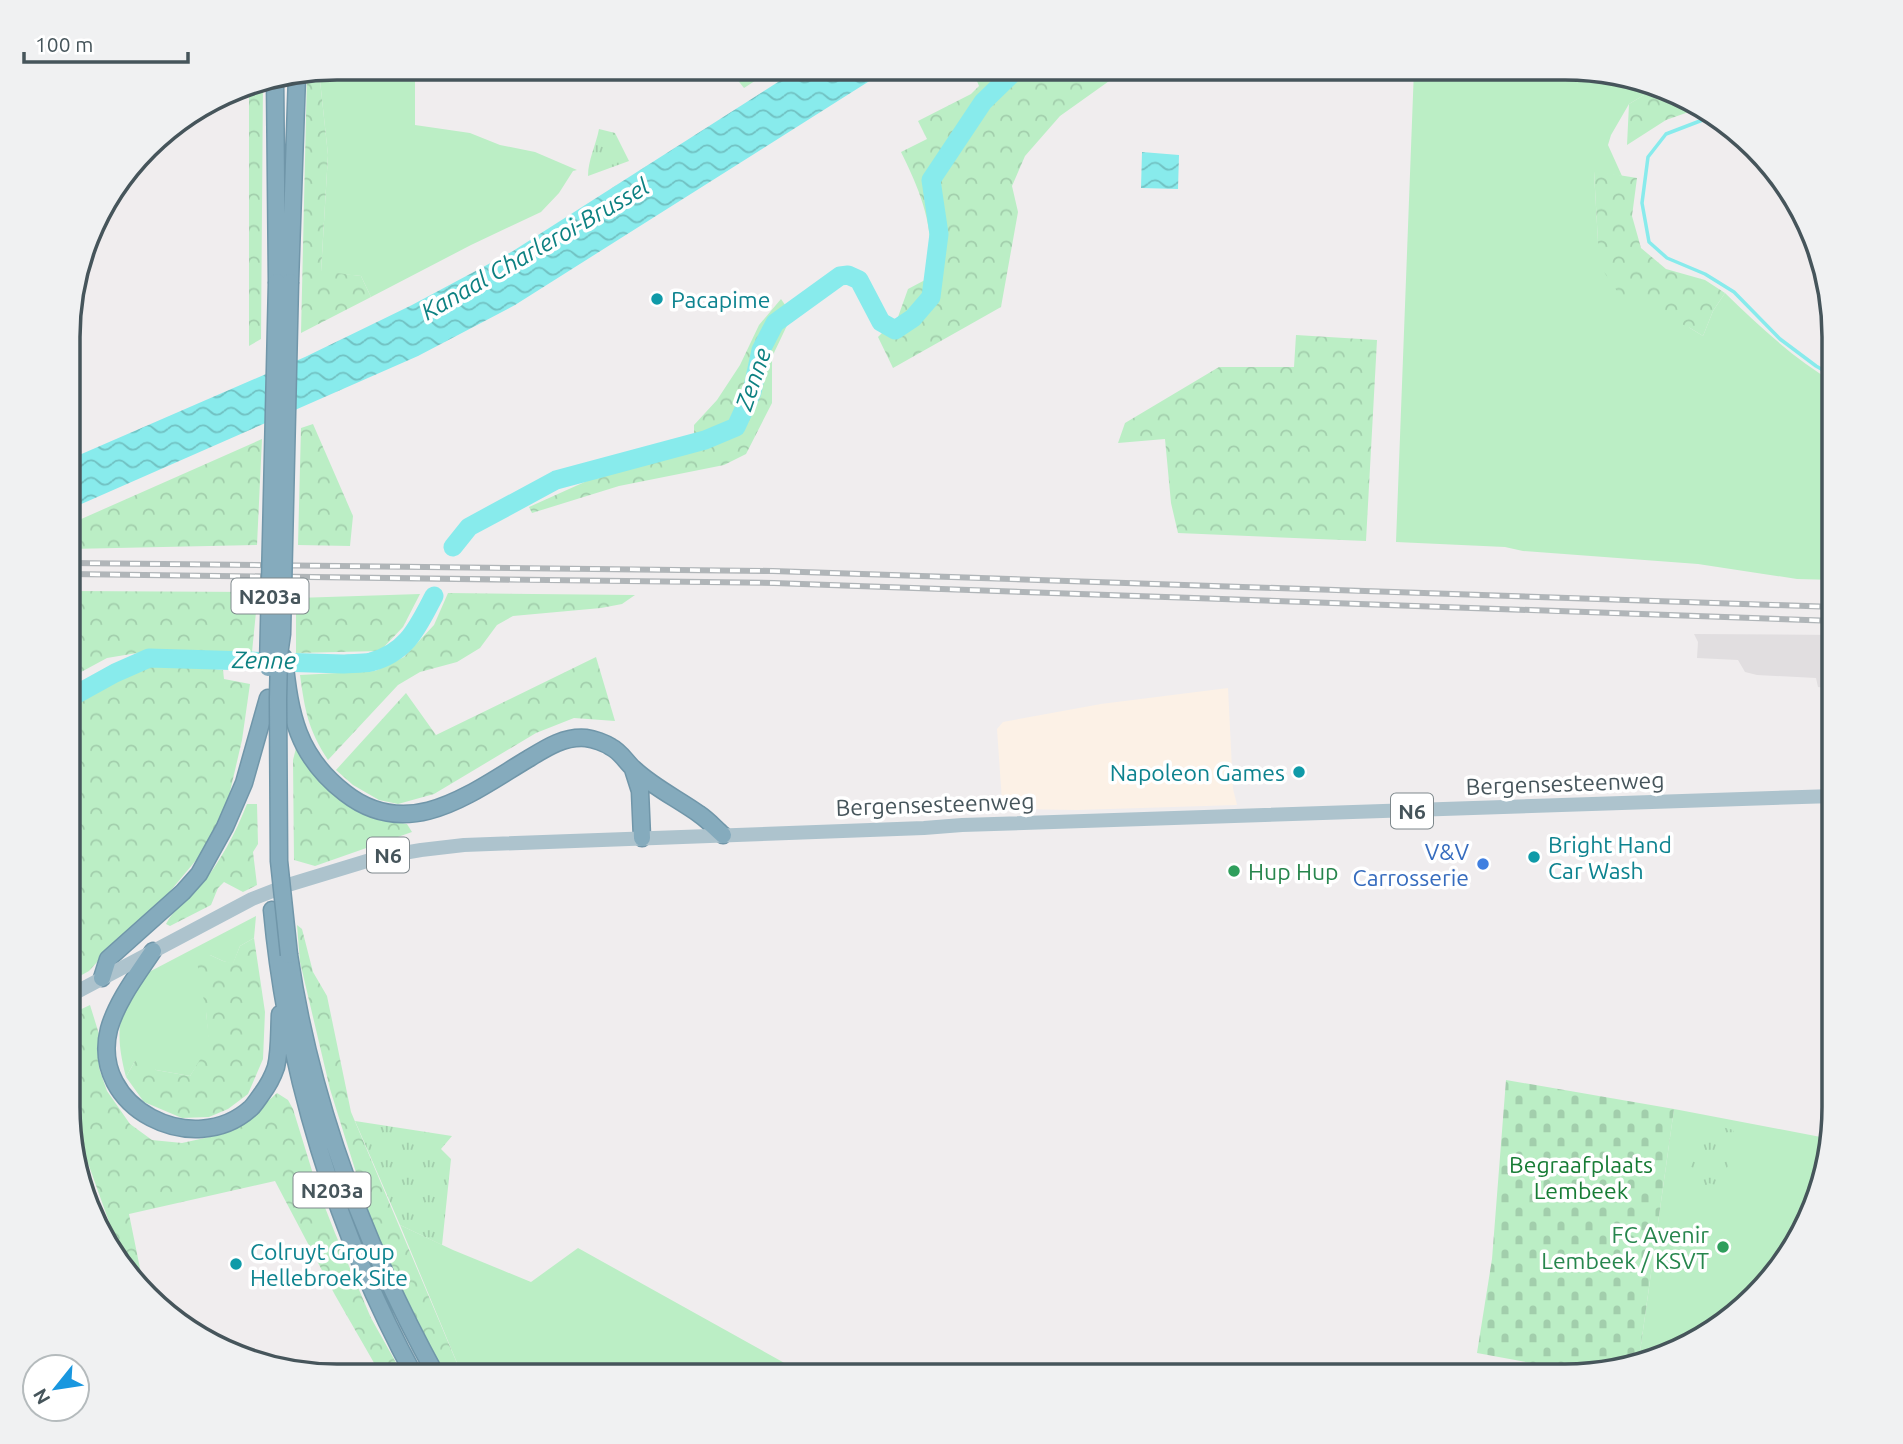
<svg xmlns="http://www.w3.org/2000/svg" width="1903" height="1444" font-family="Ubuntu,sans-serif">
<defs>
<pattern id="forest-crowns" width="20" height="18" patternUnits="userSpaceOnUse" patternTransform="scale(1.75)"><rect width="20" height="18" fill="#bbeec5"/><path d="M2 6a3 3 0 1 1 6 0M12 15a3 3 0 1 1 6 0" fill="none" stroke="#a2ceac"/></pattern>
<pattern id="cemetery-stones" width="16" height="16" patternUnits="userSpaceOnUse" patternTransform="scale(1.75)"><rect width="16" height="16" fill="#bbeec5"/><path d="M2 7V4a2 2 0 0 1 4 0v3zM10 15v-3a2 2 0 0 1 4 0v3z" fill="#a2ceac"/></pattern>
<pattern id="park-tufts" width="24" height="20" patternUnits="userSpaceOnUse" patternTransform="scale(1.75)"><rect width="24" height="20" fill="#bbeec5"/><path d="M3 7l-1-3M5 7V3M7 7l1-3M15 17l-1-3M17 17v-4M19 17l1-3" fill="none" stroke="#a2ceac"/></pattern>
<pattern id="water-waves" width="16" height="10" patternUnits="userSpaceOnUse" patternTransform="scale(1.75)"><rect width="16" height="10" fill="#88ebec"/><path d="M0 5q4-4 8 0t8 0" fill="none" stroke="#71c1c2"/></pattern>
</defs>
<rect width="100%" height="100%" fill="#f0edee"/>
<path fill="#fcf1e6" d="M 1228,688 L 1233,789 L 1237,805 L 1077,810 L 1010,809 L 1002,801 L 997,729 L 1003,722 L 1101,704 Z"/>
<path fill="#e1dee0" d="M 1694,634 L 1835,635 L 1834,689 L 1818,687 L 1816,678 L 1757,675 L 1745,672 L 1738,660 L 1697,658 L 1698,642 Z"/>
<path fill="#bbeec5" d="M 337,68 L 415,68 L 415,125 L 470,133 L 500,145 L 535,152 L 577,170 L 573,171 L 559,193 L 541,212 L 471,245 L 371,297 L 361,276 L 321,272 L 328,155 L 319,71 Z
M 1414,69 L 1583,69 L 1659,86 L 1629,104 L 1611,135 L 1608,145 L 1622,176 L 1594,172 L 1598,242 L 1690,328 L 1703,336 L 1713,311 L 1725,293 C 1759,326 1794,359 1835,383 L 1835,580 L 1797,579 L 1698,564 L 1523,551 L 1505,547 L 1396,542 Z
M 256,916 L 254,938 L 240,946 L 233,964 L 223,961 L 210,955 L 206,1012 L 210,1046 L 190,1076 L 156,1070 L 135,1061 L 126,1077 C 115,1034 115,1006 149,972 Z
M 1674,1109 L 1831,1139 L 1814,1210 L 1768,1284 L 1684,1348 L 1639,1359 Z
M 400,1225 L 453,1250 L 531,1282 L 578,1248 L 806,1375 L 553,1375 L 523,1363 L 520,1375 L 462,1375 Z"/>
<path fill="url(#forest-crowns)" d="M 972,69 L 1036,69 L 1044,71 L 1047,69 L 1126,69 L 1060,116 L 1025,156 L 1012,186 L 1018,212 L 1001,307 L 893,368 L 878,337 L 898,317 L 908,289 L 925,280 C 940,237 920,190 901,152 L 927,139 L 918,121 L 971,94 L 979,86 Z
M 319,71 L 328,155 L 321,271 L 361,276 L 371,297 L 301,333 L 307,73 Z
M 263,81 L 261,339 L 249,346 L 249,83 Z
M 1659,86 L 1668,89 L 1700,108 L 1666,120 L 1627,145 L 1629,104 Z
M 1594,171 L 1637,178 L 1632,216 L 1641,248 L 1666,269 L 1705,280 L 1725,293 L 1713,311 L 1703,336 L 1690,328 L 1619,294 L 1604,272 L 1598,242 Z
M 781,299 L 792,315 L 772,357 L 772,403 L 746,454 L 724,465 L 619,486 L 532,513 L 529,507 L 618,467 L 694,441 L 694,425 L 717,400 L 740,365 L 759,325 Z
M 1296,335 L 1377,340 L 1366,541 L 1178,533 L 1171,503 L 1165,439 L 1118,443 L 1125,423 L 1219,367 L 1294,367 Z
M 313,424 L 353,516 L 350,546 L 298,545 L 301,428 Z
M 262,439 L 257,545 L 70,549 L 70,524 Z
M 70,591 L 258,592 L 252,652 L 219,654 L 171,651 L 137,653 L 107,658 L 70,678 Z
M 448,593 L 635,595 L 622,604 L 601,608 L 513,616 L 497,625 L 480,648 L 457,662 L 420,672 L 398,685 L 328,760 C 308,729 305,711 300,675 L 375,671 L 404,657 L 434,625 Z
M 420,594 L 403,627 L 380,651 L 296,653 L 296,598 Z
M 596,657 L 615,721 L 574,718 L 536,733 L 434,794 L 398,804 L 379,800 L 353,785 L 336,770 L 406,693 L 436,735 Z
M 149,662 L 223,670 L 224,679 L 250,684 L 242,740 L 229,796 L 217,824 L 202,853 L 162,901 L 118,939 L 89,971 L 69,982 L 70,698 L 79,697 Z
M 296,748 C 313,777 339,808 374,818 C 384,821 396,822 407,824 L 412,832 L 315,866 L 294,860 L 293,760 Z
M 247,804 L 257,804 L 258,844 L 253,852 L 257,885 L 243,892 L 224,882 L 218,888 L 211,905 L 170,926 L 166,924 C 174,908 189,899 200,886 C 220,863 236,832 247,804 Z
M 297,925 L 302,929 L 313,972 L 327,996 L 351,1112 L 462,1375 L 444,1375 L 415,1320 L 372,1224 L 330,1089 L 300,962 Z
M 254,938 L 265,1012 L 263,1059 L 248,1094 L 228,1109 L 209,1117 L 182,1118 L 144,1102 L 126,1077 L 135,1061 L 145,1057 L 156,1070 L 190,1076 L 209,1045 L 206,1012 L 197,962 L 210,955 L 223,961 L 233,963 L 240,946 Z
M 90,1005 L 99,1034 L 99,1068 L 107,1091 L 130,1124 L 152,1140 L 182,1143 L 223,1134 L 247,1120 L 277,1093 L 288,1100 L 293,1109 L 317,1187 L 335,1233 L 371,1318 L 403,1375 L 381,1375 L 335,1295 L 275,1181 L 129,1214 L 144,1288 L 114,1249 L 108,1219 L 69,1110 L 69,1015 Z"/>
<path fill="url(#cemetery-stones)" d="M 1506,1080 L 1674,1109 L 1639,1359 L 1580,1372 L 1477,1353 L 1492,1259 Z"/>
<path fill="url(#park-tufts)" d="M 728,68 L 775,68 L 744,88 Z
M 599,129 L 615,133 L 629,161 L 588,176 C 588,160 596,145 599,129 Z
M 355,1121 L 452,1136 L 441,1149 L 451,1159 L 442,1245 L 400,1225 Z
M 1717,1126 L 1734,1130 L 1724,1187 L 1708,1183 L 1705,1196 L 1686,1191 L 1696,1137 L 1717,1140 Z"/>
<path fill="url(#water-waves)" d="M 800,68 L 890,68 L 515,305 L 418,356 L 70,509 L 70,459 L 305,357 L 412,305 L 513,251 Z
M 1142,152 L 1179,155 L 1178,189 L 1141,188 Z"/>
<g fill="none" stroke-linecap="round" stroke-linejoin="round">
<path stroke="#88ebec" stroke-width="3.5" d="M 1713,116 L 1666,134 L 1648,157 L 1642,203 L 1649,242 L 1667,258 L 1705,274 L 1734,292 L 1780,339 L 1816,366 L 1835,377"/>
<path stroke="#88ebec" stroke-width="19" d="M 453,547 L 469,527 L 556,480 L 705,440 L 736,427 L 752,392 L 761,350 L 775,323 L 840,276 L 848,275 L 859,280 L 881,322 L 895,330 L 913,318 L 931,297 L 939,234 L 931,180 L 983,102 L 1017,69
M 70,696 L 77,694 L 115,673 L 149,658 L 343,664 C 352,663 362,664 371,662 C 408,652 418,626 434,596"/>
<defs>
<path id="highway" d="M 275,79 L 277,282
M 290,282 L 297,75
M 284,658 C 290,715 297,756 345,793 C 409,843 471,793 528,759 C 546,748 564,736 586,738 C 594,739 605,743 611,747 C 621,752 626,762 634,769 C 653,787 678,799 699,814 C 708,820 715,828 723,835
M 633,769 L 640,791 L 642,838
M 272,910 C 287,1073 336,1231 414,1375
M 153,951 C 137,975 117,1001 109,1029 C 89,1108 194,1160 251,1108 C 255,1104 258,1099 261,1095 C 267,1087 273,1076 276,1067 C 280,1050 279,1031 280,1014
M 289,955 C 311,1102 364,1244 436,1375
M 102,978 L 108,959 L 183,892 L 199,874 L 225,827 L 244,783 L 268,698"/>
</defs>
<use href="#highway" stroke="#7096a9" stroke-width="19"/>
<path stroke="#adc3cd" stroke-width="14" d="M 69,996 L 252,899 L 288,885 L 380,857 L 421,850 L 464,845 L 924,828 L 962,825 L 1834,796"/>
<use href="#highway" stroke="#85abbd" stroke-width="16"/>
<defs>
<path id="rail" d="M 70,563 L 773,571 L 1835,607
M 70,574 L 774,583 L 1835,621
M 72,1136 L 98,1212 L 103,1235"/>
</defs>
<use href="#rail" stroke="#b0b5b8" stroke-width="6"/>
<use href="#rail" stroke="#fff" stroke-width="3.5" stroke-dasharray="10" stroke-linecap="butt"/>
<defs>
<path id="highway-bridge" d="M 268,668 L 277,282
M 289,955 L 279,861 L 278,699 L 279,655 L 282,634 L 290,282"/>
</defs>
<use href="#highway-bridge" stroke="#7096a9" stroke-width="19" stroke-linecap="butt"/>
<use href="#highway-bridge" stroke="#85abbd" stroke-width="16"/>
</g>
<g fill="#0f9aa8" stroke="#fff" stroke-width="2.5">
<circle cx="657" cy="299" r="7"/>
<circle cx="1299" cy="772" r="7"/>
<circle cx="1534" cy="857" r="7"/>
<circle cx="236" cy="1264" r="7"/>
</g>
<circle fill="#3f7fe0" stroke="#fff" stroke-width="2.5" cx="1483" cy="864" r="7"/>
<g fill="#2e9e5b" stroke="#fff" stroke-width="2.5">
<circle cx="1234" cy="871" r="7"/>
<circle cx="1723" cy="1247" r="7"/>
</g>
<g text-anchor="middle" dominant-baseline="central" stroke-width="7" stroke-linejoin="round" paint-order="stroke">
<g fill="#fff" stroke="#7e888c" stroke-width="2">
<rect x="231.5" y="578.5" width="77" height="35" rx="5"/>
<rect x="1391" y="793.5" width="42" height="35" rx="5"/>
<rect x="367" y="837.5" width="42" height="35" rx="5"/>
<rect x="293.5" y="1172.5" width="77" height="35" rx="5"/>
</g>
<g font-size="21" font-weight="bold" fill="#46555b">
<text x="270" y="596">N203a</text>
<text x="1412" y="811">N6</text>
<text x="388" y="855">N6</text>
<text x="332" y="1190">N203a</text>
</g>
<g font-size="23" fill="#0d838f" stroke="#fff" text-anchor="start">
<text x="671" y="299">Pacapime</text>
<text x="1285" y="772" text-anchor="end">Napoleon Games</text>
<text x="1548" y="844">Bright Hand<tspan x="1548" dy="26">Car Wash</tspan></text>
<text x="250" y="1251">Colruyt Group<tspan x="250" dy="26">Hellebroek Site</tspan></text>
</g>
<g font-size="23" fill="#46555b" stroke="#fff">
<text transform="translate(1565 783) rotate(-2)">Bergensesteenweg</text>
<text transform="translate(935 804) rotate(-2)">Bergensesteenweg</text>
</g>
<g font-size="23" fill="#366cbe" stroke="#fff" text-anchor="end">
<text x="1469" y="851">V&amp;V<tspan x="1469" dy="26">Carrosserie</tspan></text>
</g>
<g font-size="23" fill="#27864d" stroke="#fff" text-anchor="start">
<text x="1248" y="871">Hup Hup</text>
<text x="1709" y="1234" text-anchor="end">FC Avenir<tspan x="1709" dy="26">Lembeek / KSVT</tspan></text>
</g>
<g font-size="23" fill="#177c35" stroke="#fff">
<text x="1581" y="1164">Begraafplaats<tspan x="1581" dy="26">Lembeek</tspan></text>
</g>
<g font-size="24" font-style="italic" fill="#0d8182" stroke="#fff">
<text transform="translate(535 249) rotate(-30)">Kanaal Charleroi-Brussel</text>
<text transform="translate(753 379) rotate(-71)">Zenne</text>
<text transform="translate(264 660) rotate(1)">Zenne</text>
</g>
</g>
<path d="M0 0H1903V1444H0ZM337 80H1565A257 257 0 0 1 1822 337V1107A257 257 0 0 1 1565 1364H337A257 257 0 0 1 80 1107V337A257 257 0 0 1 337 80Z" fill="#f0f1f2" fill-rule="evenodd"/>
<path fill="none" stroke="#46555b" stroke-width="3.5" d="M337 80H1565A257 257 0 0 1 1822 337V1107A257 257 0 0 1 1565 1364H337A257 257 0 0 1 80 1107V337A257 257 0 0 1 337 80Z"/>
<g transform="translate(56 1388) rotate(240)"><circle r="33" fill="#ffffff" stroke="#b5bbbd" stroke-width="2"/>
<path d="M0-5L12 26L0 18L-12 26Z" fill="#1997df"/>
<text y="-10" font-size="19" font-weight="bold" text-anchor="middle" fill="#46555b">N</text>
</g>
<path d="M24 52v10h164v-10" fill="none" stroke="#46555b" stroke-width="3.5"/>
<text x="35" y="52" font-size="21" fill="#46555b" stroke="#ffffff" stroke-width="5" paint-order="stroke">100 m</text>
</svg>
